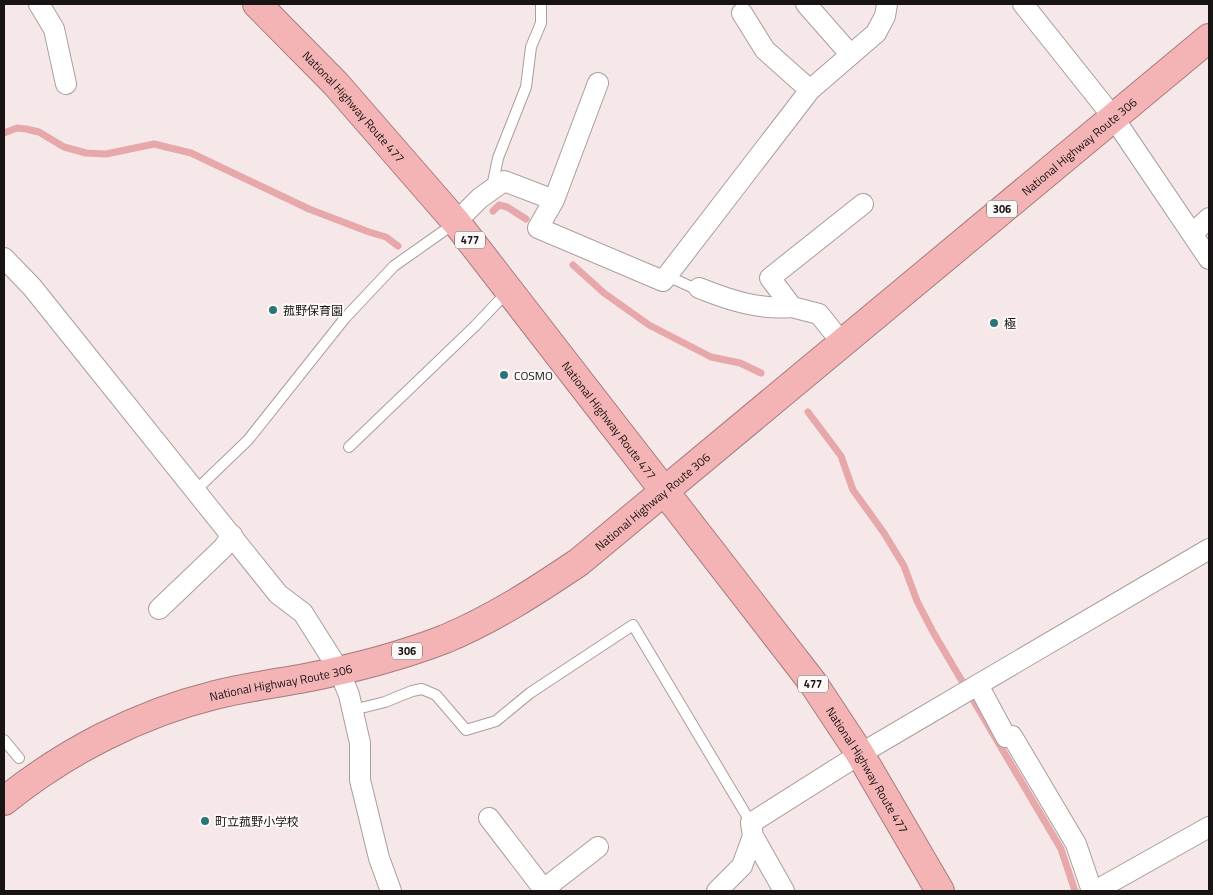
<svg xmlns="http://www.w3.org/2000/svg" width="1213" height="895" font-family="'Titillium Web','Noto Sans JP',sans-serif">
<rect width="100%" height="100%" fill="#f6e8e8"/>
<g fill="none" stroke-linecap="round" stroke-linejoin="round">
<path stroke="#e6a8aa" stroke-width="7" d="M 4,133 L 17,128 L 26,129 L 39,132 L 64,147 L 86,153 L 106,154 L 154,144 L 191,153 L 309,209 L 369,232 L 386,237 L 398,246
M 493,211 L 499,205 L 507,207 L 526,219
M 573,265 L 604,293 L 649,325 L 711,357 L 740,363 L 761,373
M 808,412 L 841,456 L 853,490 L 884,533 L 904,566 L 917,601 L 933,632 L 1061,849 L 1075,891"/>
<defs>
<path id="lane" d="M 492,187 L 498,158 L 526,87 L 531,47 L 541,23 L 541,4
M 667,276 L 696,289 L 699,288
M 349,447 L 475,326 L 509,290
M 196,490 L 248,440 L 345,318 L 394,266 L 455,223
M 353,710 L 385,702 L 412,691 L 422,689 L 436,695 L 466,730 L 496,721 L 530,693 L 633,625 L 751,823
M 4,740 L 19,758"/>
<path id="street" d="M 39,4 L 54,29 L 66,84
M 806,4 L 850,54
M 1023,4 L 1113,117 L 1209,259
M 742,13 L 765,50 L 810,90
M 598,83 L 554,200 L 538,228 L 663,281 L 810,90 L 876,33 L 885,16 L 887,4
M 456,222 L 480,198 L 504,181 L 554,200
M 1192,234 L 1209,218
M 4,258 L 32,287 L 278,594 L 303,613 L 339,670 L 349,695 L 360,743 L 360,780 L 379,858 L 391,891
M 699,288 C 729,300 759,310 792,307
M 842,343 L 819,314 L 792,307 L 770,278 L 863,204
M 159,609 L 223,548 L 232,535
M 978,685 L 1006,737 L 1012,736 L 1076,844 L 1092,891
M 489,818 L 545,891
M 544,889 L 598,847
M 717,891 L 742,866 L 753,836
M 784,891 L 753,836 L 751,823 L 860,754 L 1209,549
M 1095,891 L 1209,827"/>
<g id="highway">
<path id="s1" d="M 257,4 L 336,84 L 456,222 L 813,683 L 860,754 L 940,891"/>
<path id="s2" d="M 4,801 C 65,752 138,714 215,695 C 243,688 271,684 300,679 C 347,670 401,656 445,639 C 493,619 536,591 579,562 L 1209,38"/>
</g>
</defs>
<use href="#lane" stroke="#aa9d9d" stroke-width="12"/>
<use href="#street" stroke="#aa9d9d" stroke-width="22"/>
<use href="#highway" stroke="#a77c7d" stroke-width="30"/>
<use href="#lane" stroke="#fff" stroke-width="10"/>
<use href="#street" stroke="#fff" stroke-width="20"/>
<use href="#highway" stroke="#f4b4b6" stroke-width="28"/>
</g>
<g fill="#2b7576" stroke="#fdf8f8" stroke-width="2">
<circle cx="273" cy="310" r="5"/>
<circle cx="994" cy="323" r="5"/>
<circle cx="504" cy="375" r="5"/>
<circle cx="205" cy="821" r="5"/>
</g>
<g text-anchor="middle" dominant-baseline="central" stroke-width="4" stroke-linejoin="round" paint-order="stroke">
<g fill="#fdf8f8" stroke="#5d5858" stroke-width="1">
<rect x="987" y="200.5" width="30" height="17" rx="4"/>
<rect x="455" y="231.5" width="30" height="17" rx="4"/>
<rect x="392" y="642.5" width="30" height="17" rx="4"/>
<rect x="798" y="675.5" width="30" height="17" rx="4"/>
</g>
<g font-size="11" font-weight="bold" fill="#191414">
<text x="1002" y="209">306</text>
<text x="470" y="240">477</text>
<text x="407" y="651">306</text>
<text x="813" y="684">477</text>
</g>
<g font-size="12" fill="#191414" stroke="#fdf8f8">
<text stroke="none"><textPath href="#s1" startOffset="141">National Highway Route 477</textPath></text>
<text stroke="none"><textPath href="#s2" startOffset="1280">National Highway Route 306</textPath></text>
<text stroke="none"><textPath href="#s1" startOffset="546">National Highway Route 477</textPath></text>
<text stroke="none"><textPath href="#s2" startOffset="725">National Highway Route 306</textPath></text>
<text stroke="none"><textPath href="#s2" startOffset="305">National Highway Route 306</textPath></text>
<text stroke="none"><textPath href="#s1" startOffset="981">National Highway Route 477</textPath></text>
</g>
<g font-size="12" fill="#191414" stroke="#fdf8f8" text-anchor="start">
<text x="283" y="310">菰野保育園</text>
<text x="1004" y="323">極</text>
<text x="514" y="375">COSMO</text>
<text x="215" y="821">町立菰野小学校</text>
</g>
</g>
<rect width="1213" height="895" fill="none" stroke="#191414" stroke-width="10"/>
</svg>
